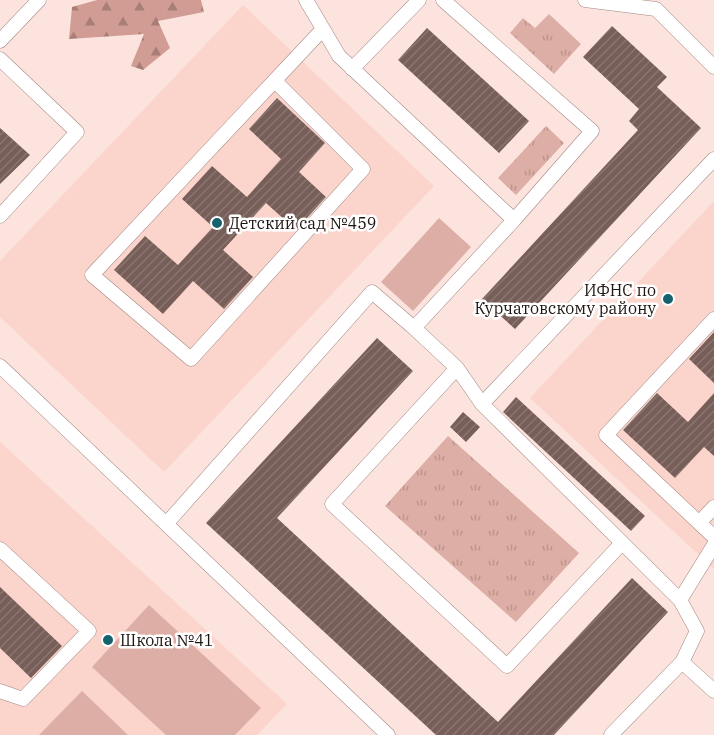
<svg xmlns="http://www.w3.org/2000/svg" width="714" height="735" font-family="'IBM Plex Serif',serif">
<defs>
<pattern id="grass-tufts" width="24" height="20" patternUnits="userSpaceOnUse" patternTransform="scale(1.5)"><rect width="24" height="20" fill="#ddaea5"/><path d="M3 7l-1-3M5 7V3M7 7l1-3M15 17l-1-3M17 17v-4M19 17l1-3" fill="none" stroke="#bd958d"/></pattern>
<pattern id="forest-firs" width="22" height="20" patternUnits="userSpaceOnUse" patternTransform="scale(1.5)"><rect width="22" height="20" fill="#d09c93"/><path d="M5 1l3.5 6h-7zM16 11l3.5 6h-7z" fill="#a87e77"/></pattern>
<pattern id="building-hatch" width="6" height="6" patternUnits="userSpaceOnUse" patternTransform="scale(1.5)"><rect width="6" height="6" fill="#785e59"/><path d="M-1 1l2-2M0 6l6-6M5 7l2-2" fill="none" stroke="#897571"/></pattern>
</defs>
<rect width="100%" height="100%" fill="#fce3de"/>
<path fill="#fbd4cc" d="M 243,5 L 434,186 L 164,472 L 0,317 L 0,261 Z
M 714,201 L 714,569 L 530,398 Z
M 0,442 L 287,704 L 257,735 L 0,735 Z"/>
<path fill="url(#grass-tufts)" d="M 549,14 L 581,44 L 554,74 L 510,33 L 523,18 L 535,28 Z
M 546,126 L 564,143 L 516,195 L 498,178 Z
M 448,436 L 579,553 L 516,622 L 385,506 Z"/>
<path fill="url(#forest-firs)" d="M 97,0 L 201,0 L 204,12 L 158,21 L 170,48 L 143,70 L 131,66 L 144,34 L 69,39 L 72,7 Z"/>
<path fill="#ddaea5" d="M 439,218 L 471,247 L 413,311 L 381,282 Z
M 149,605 L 261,708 L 235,735 L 166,735 L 92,667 Z
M 82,691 L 128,735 L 39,735 Z"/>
<path fill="url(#building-hatch)" d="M 612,26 L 667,77 L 657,87 L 701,128 L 515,329 L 482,299 L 638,130 L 629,121 L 639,109 L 583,57 Z
M 427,28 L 529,121 L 499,153 L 398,60 Z
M 277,98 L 325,143 L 299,172 L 326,197 L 296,230 L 266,203 L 223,250 L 253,277 L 224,309 L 193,281 L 163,314 L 114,270 L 145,236 L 178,265 L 213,227 L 182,199 L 212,166 L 247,197 L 281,159 L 249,129 Z
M 0,128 L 30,155 L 0,184 Z
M 714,332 L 714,383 L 689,359 Z
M 377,338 L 413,371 L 277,518 L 498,722 L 632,578 L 668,612 L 554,735 L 436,735 L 206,523 Z
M 657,393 L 688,422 L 714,393 L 714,456 L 704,447 L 675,478 L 623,430 Z
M 516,397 L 645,516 L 631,531 L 503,412 Z
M 463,412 L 480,427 L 466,442 L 450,427 Z
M 0,587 L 62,646 L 31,678 L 0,648 Z"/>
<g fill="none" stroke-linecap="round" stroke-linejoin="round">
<defs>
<path id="service" d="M 306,0 L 339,56 L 514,220 L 414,328
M 443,0 L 592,131 L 514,220
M 585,0 L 656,9 L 714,67
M 0,41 L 39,0
M 0,59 L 77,132 L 0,216
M 352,69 L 419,0
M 275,81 L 363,169 L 191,359 L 92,275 L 323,29
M 714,319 L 606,435 L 714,537
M 0,366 L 388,735
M 457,368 L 332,504 L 507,666 L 621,544
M 482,404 L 714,159
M 167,523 L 372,292 L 414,328 L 457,368 L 482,404 L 680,600 L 697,631 L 682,662 L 611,735
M 699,523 L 714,507
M 0,549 L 89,631 L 23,699 L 0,691
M 680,600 L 714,545
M 682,662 L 714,691"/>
</defs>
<use href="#service" stroke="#a28681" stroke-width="15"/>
<use href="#service" stroke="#fff" stroke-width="14"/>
</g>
<g fill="#17626f" stroke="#fff" stroke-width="2">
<circle cx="217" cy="223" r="6"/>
<circle cx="668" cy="299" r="6"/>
<circle cx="108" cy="640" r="6"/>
</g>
<g text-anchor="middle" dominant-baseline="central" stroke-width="5" stroke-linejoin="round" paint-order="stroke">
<g font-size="16" fill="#1f1513" stroke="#fff" text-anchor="start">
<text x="229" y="223">Детский сад №459</text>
<text x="656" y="290" text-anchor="end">ИФНС по<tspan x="656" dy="18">Курчатовскому району</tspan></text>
<text x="120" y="640">Школа №41</text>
</g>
</g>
</svg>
